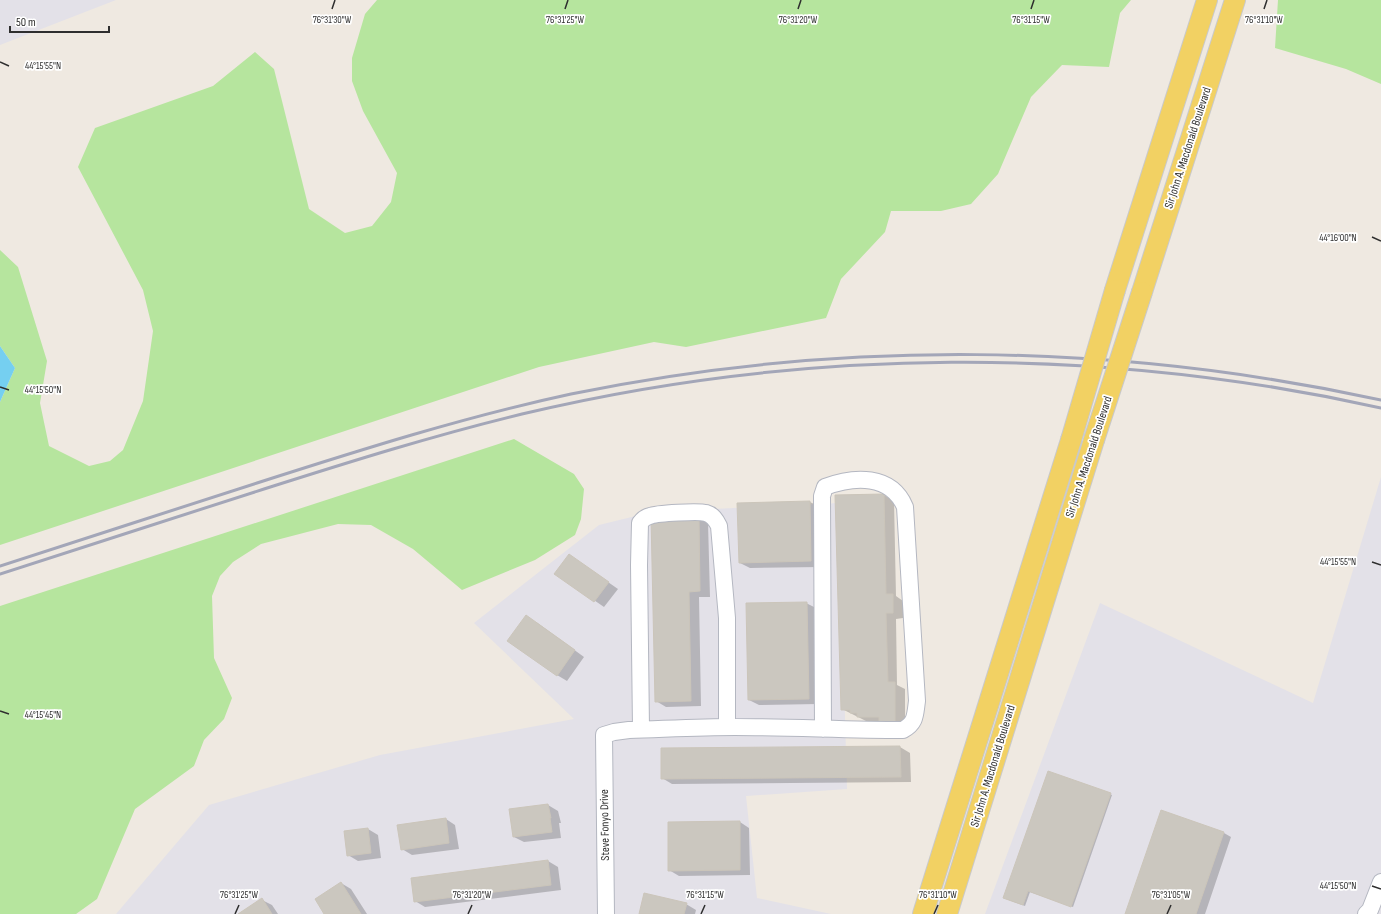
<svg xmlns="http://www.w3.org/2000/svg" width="1381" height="914" font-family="'Sofia Sans Condensed',sans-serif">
<rect width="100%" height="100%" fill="#efe9e1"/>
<path fill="#e3e1e8" d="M 0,0 L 116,0 L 0,45 Z
M 1381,477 L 1381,914 L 985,914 L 1100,603 L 1313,703 Z
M 839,503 L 847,789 L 746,796 L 757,898 L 831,914 L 116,914 L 209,805 L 380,755 L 574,719 L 474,623 L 599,525 L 652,512 Z"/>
<path fill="#b6e59e" d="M 377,0 L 1131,0 L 1120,13 L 1109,67 L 1062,65 L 1031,97 L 998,174 L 971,204 L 941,211 L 891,211 L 885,232 L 841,279 L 826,318 L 686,347 L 654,342 L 539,367 L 0,545 L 0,402 L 15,368 L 0,346 L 0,250 L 18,267 L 47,361 L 40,403 L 49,446 L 89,466 L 110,461 L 123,450 L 143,401 L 153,331 L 143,290 L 78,167 L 95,128 L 213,86 L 255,52 L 274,69 L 309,209 L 345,233 L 372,226 L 391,202 L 397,173 L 363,111 L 352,81 L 352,58 L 365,14 Z
M 1278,0 L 1381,0 L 1381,84 L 1346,69 L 1275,48 Z
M 514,439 L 574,474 L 584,489 L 581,519 L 575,535 L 535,560 L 462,590 L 413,549 L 371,525 L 338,524 L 261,544 L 233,562 L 220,576 L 212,596 L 214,658 L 232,698 L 224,719 L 204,740 L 194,766 L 135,809 L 97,899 L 76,914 L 0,914 L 0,606 Z"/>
<path fill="#75cff0" d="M 0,346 L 15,368 L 0,402 Z"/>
<path fill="#0003" d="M 884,495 L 894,501 L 896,596 L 903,601 L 903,618 L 896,619 L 897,685 L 905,689 L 905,727 L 868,722 L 842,709 Z
M 810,502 L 820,507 L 821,567 L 750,568 L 740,563 Z
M 698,517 L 708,522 L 710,597 L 699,597 L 701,706 L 666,707 L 656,701 Z
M 569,555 L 618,589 L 604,607 L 556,574 Z
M 806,603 L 816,608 L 818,704 L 759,705 L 749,700 Z
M 536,622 L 584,657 L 567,681 L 557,675 Z
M 900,747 L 910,753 L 911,782 L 672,784 L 662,778 Z
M 1110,794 L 1112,795 L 1073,907 L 1030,892 L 1025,906 L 1006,899 Z
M 548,805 L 558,811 L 561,823 L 559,823 L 561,838 L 524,842 L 514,837 Z
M 1162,812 L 1224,833 L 1231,837 L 1205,914 L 1126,914 Z
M 446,819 L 455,825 L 459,849 L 412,855 L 402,849 Z
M 740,822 L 749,828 L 750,875 L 679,876 L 669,870 Z
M 368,829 L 378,835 L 381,858 L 358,861 L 348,855 L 345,832 Z
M 548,861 L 558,867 L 561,890 L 425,907 L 415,901 Z
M 341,883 L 351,889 L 367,914 L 326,914 Z
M 262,900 L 272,905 L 278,914 L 240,914 Z
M 686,904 L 696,910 L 695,914 L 640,914 Z"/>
<path fill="#cbc7bf" stroke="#cbc5ba" d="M 884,494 L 886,594 L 893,594 L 893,613 L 886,613 L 888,682 L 895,682 L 895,722 L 879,722 L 879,717 L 857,717 L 857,713 L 850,713 L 850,710 L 841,710 L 835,495 Z
M 810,501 L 811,561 L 739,563 L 737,503 Z
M 699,516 L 700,591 L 689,592 L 691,701 L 655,702 L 651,517 Z
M 569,554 L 609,582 L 594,602 L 554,574 Z
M 807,602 L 809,699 L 748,700 L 746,603 Z
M 526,615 L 575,650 L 557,676 L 507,641 Z
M 900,746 L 901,777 L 661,779 L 661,748 Z
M 1048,771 L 1111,793 L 1071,907 L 1028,891 L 1023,905 L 1003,898 Z
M 548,804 L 551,818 L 550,818 L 552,832 L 513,837 L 509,809 Z
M 1161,810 L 1224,832 L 1196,914 L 1125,914 Z
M 446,818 L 449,843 L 401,850 L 397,825 Z
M 740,821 L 740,870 L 668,871 L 668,822 Z
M 368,828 L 371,853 L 347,856 L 344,831 Z
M 548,860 L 551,885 L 414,902 L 411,878 Z
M 341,882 L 361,914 L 324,914 L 315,899 Z
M 644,893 L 687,903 L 684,914 L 639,914 Z
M 262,898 L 272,914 L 238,914 Z"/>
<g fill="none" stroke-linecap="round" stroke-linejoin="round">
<defs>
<path id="minor" d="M 641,729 L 639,565 L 640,523 C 643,519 645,517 650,516 C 657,513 699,511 706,513 C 713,515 716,520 719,526 L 727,618 L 727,727
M 606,914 L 604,735 L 614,732 L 629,730 C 664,729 700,727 735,727 C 791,727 847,730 903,730 C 916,723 915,715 917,701 L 905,507 C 891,474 854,476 825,487 L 822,496 L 823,729
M 1366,914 L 1370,910 L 1381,882"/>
<path id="major" d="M 1115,290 L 1207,0
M 1142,292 L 1235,0
M 923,914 L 1071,440
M 947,914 L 1094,440"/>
</defs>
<use href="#minor" stroke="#b4b7c1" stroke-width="18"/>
<use href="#major" stroke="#c9c9c9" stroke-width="22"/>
<use href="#minor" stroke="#fff" stroke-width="16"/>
<use href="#major" stroke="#f2d163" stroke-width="20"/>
<path stroke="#a3a6b8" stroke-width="3" d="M 0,566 C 86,538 171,511 257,483 C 360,450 464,417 571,394 C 838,339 1114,342 1381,400
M 0,574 C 88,546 176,517 264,489 C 349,462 435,435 522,414 C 803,347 1099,345 1381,408"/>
<defs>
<path id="major-bridge" d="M 1071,440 L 1115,290
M 1094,440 L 1142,292"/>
</defs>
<use href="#major-bridge" stroke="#c9c9c9" stroke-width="22" stroke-linecap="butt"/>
<use href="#major-bridge" stroke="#f2d163" stroke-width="20"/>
</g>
<path fill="none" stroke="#2e2e2e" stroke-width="1.5" d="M 332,9 L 335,0M 565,9 L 568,0M 798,9 L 801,0M 1031,9 L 1034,0M 1264,9 L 1267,0M 0,62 L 9,66M 1372,237 L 1381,241M 0,387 L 9,390M 1372,562 L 1381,565M 0,711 L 9,714M 1372,886 L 1381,889M 235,914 L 239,905M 468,914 L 472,905M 701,914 L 705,905M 934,914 L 938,905M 1167,914 L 1171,905"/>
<g text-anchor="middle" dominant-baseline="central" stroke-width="3.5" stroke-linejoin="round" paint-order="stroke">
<g font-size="12" fill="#2e2e2e" stroke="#fff">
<text transform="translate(1188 148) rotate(-72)">Sir John A. Macdonald Boulevard</text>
<text transform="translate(1089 457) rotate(-72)">Sir John A. Macdonald Boulevard</text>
<text transform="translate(993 766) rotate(-73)">Sir John A. Macdonald Boulevard</text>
<text transform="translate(605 825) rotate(-91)">Steve Fonyo Drive</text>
</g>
</g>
<g font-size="10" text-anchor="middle" fill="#2e2e2e" stroke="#fff" stroke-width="3.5" stroke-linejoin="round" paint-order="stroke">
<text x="332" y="23">76°31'30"W</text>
<text x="565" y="23">76°31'25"W</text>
<text x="798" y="23">76°31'20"W</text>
<text x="1031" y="23">76°31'15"W</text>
<text x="1264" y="23">76°31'10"W</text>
<text x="43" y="69">44°15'55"N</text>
<text x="1338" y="241">44°16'00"N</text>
<text x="43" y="393">44°15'50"N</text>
<text x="1338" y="565">44°15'55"N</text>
<text x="43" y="718">44°15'45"N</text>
<text x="1338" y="889">44°15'50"N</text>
<text x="239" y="898">76°31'25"W</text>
<text x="472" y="898">76°31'20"W</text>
<text x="705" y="898">76°31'15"W</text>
<text x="938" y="898">76°31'10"W</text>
<text x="1171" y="898">76°31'05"W</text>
</g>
<path d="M10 26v6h99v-6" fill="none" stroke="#2e2e2e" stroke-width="2"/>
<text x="16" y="26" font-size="12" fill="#2e2e2e" stroke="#ffffff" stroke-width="3" paint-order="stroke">50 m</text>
</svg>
